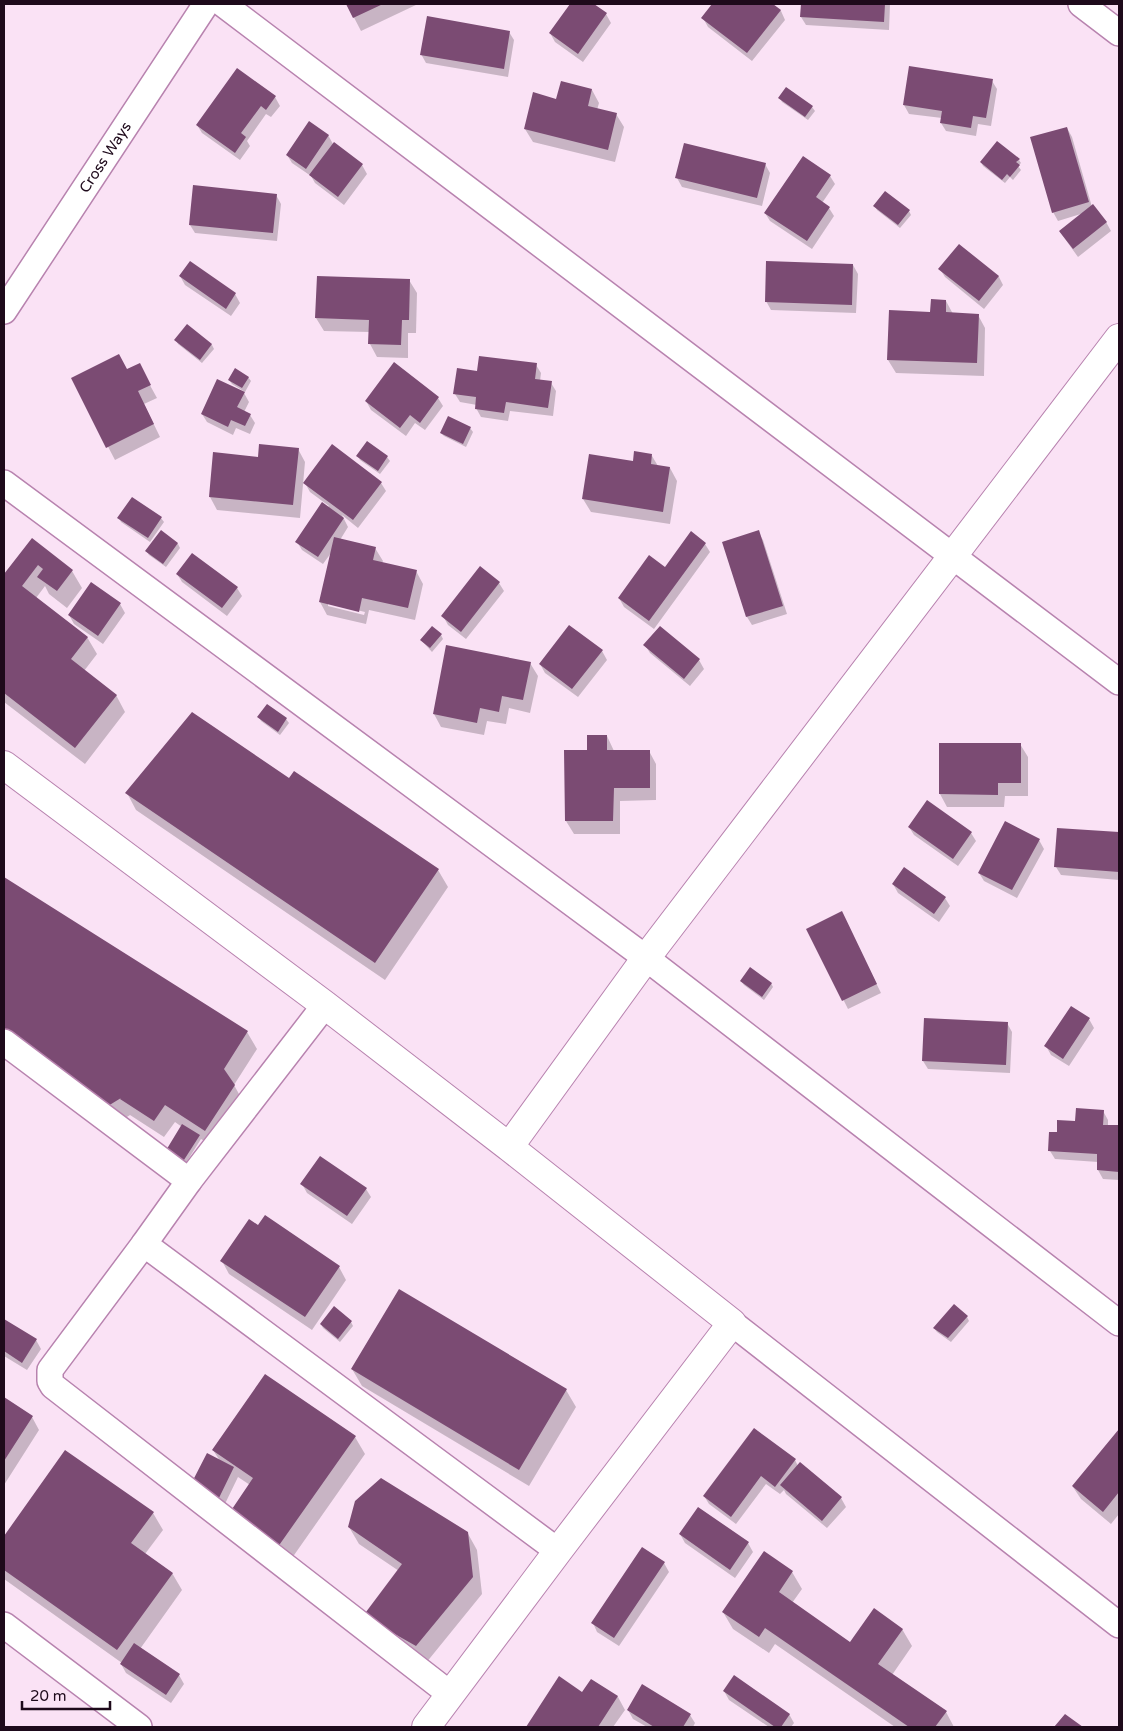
<svg xmlns="http://www.w3.org/2000/svg" width="1123" height="1731" font-family="'Varela Round',sans-serif">
<rect width="100%" height="100%" fill="#fae2f5"/>
<path fill="#0003" fill-rule="evenodd" d="M 347,4 L 418,4 L 361,31 Z
M 571,4 L 592,4 L 606,14 L 611,23 L 583,62 L 555,42 L 550,33 Z
M 714,4 L 771,4 L 781,11 L 785,20 L 752,61 L 708,27 L 703,18 Z
M 802,4 L 890,4 L 889,30 L 806,25 L 801,17 Z
M 509,32 L 514,40 L 508,77 L 426,63 L 421,54 Z
M 992,81 L 997,89 L 991,126 L 978,124 L 976,136 L 946,131 L 941,123 L 942,118 L 909,114 L 904,105 Z
M 787,88 L 812,107 L 815,111 L 808,120 L 782,102 L 780,98 Z
M 592,90 L 599,103 L 597,110 L 616,114 L 624,127 L 615,162 L 533,142 L 525,129 L 557,100 Z
M 275,97 L 280,106 L 271,117 L 266,114 L 247,141 L 250,146 L 240,160 L 202,133 L 197,125 Z
M 1067,128 L 1072,137 L 1092,207 L 1106,222 L 1111,231 L 1078,257 L 1060,232 L 1084,213 L 1058,221 L 1053,212 Z
M 328,135 L 333,144 L 362,165 L 367,174 L 344,205 L 315,183 L 311,176 L 292,163 L 287,155 Z
M 1019,160 L 1021,163 L 1018,166 L 1021,170 L 1013,180 L 1010,177 L 1005,183 L 983,166 L 981,162 Z
M 765,164 L 770,173 L 762,206 L 682,187 L 677,178 Z
M 830,176 L 835,184 L 822,203 L 829,208 L 834,216 L 812,249 L 770,221 L 765,213 Z
M 276,195 L 281,204 L 277,241 L 195,233 L 190,225 Z
M 875,206 L 909,211 L 911,215 L 900,228 L 877,210 Z
M 959,245 L 999,277 L 1003,285 L 984,309 L 945,277 L 940,269 Z
M 190,263 L 235,294 L 240,303 L 231,316 L 185,285 L 180,276 Z
M 853,265 L 858,274 L 856,313 L 771,310 L 766,301 Z
M 318,278 L 409,280 L 417,293 L 416,333 L 408,333 L 408,358 L 377,357 L 370,344 L 370,332 L 324,331 L 316,318 Z
M 946,301 L 953,314 L 978,315 L 985,328 L 984,376 L 896,373 L 888,360 L 931,313 Z
M 187,325 L 212,345 L 214,349 L 202,363 L 178,344 L 176,340 Z
M 536,365 L 541,373 L 540,381 L 551,383 L 556,391 L 553,416 L 510,411 L 508,421 L 481,417 L 476,408 L 477,405 L 460,402 L 455,394 L 478,372 Z
M 127,371 L 146,378 L 157,398 L 144,404 L 160,437 L 115,460 L 72,378 Z
M 248,377 L 251,381 L 245,392 L 232,384 L 229,380 Z
M 244,393 L 249,402 L 244,412 L 250,415 L 255,423 L 250,434 L 236,428 L 233,435 L 207,422 L 202,414 Z
M 438,398 L 443,406 L 425,430 L 415,423 L 406,436 L 371,410 L 366,401 Z
M 470,428 L 473,432 L 466,447 L 444,436 L 441,433 Z
M 298,449 L 305,462 L 300,518 L 217,510 L 210,497 L 259,458 Z
M 358,456 L 387,457 L 390,461 L 380,474 L 360,460 Z
M 652,456 L 658,466 L 670,468 L 677,481 L 670,524 L 591,512 L 583,499 L 634,463 Z
M 305,483 L 381,483 L 386,491 L 358,528 L 342,515 L 348,527 L 340,540 L 375,548 L 383,561 L 382,563 L 416,571 L 423,584 L 415,620 L 369,610 L 366,624 L 327,615 L 320,602 L 331,553 L 323,564 L 302,550 L 297,542 L 329,506 L 310,492 ZM 328,603 L 365,612 L 364,615 L 328,606 Z
M 132,498 L 161,518 L 164,522 L 150,542 L 121,522 L 119,518 Z
M 161,532 L 178,544 L 180,548 L 166,567 L 149,555 L 147,552 Z
M 758,532 L 763,540 L 787,614 L 752,625 L 747,617 L 723,542 Z
M 32,540 L 72,571 L 82,588 L 67,608 L 49,594 L 45,586 L 36,598 L 87,637 L 97,654 L 84,671 L 116,695 L 125,712 L 85,764 L 4,702 L 4,576 Z
M 705,544 L 710,552 L 654,629 L 624,607 L 619,598 Z
M 192,554 L 237,588 L 242,596 L 227,616 L 182,582 L 177,574 Z
M 499,583 L 504,591 L 466,639 L 448,625 L 443,616 Z
M 92,584 L 120,604 L 125,613 L 103,644 L 74,624 L 69,615 Z
M 660,627 L 699,660 L 704,669 L 690,686 L 650,653 L 645,645 Z
M 441,635 L 443,639 L 432,652 L 421,640 Z
M 602,651 L 607,660 L 578,697 L 545,673 L 540,664 Z
M 530,663 L 538,676 L 530,713 L 509,708 L 506,724 L 487,721 L 484,735 L 441,727 L 434,714 Z
M 267,706 L 286,719 L 289,723 L 280,735 L 261,721 L 259,717 Z
M 607,736 L 614,751 L 649,751 L 656,764 L 656,800 L 620,801 L 620,834 L 574,834 L 566,821 Z
M 940,744 L 1020,744 L 1028,757 L 1028,796 L 1005,796 L 1004,807 L 947,807 L 940,794 Z
M 289,779 L 438,870 L 448,887 L 385,980 L 136,810 L 127,793 Z
M 909,827 L 971,833 L 976,841 L 958,866 L 914,835 Z
M 1058,829 L 1119,834 L 1119,880 L 1061,875 L 1056,867 Z
M 1039,840 L 1044,849 L 1017,898 L 984,881 L 979,873 Z
M 4,878 L 247,1032 L 257,1049 L 234,1085 L 244,1103 L 215,1147 L 201,1139 L 184,1166 L 169,1156 L 182,1127 L 175,1122 L 164,1137 L 130,1115 L 113,1126 L 4,1053 Z
M 893,884 L 945,898 L 950,906 L 939,922 L 898,893 Z
M 846,922 L 881,993 L 848,1009 L 808,929 Z
M 741,981 L 771,983 L 773,987 L 764,1000 L 744,985 Z
M 1089,1019 L 1094,1028 L 1069,1066 L 1051,1055 L 1046,1046 Z
M 1007,1023 L 1012,1032 L 1010,1073 L 928,1069 L 923,1061 Z
M 1103,1111 L 1108,1120 L 1108,1126 L 1119,1127 L 1119,1180 L 1103,1179 L 1098,1170 L 1098,1162 L 1055,1159 L 1050,1151 L 1058,1133 L 1076,1123 Z
M 302,1184 L 366,1189 L 371,1197 L 352,1224 L 307,1193 Z
M 258,1227 L 339,1267 L 346,1280 L 312,1330 L 229,1274 L 222,1261 Z
M 400,1291 L 566,1390 L 576,1407 L 529,1486 L 362,1386 L 352,1369 Z
M 967,1317 L 969,1321 L 951,1342 L 937,1332 L 934,1328 Z
M 4,1320 L 36,1340 L 41,1349 L 27,1370 L 4,1356 Z
M 351,1322 L 353,1326 L 340,1342 L 323,1328 L 321,1324 Z
M 4,1399 L 32,1417 L 39,1430 L 4,1485 Z
M 1119,1431 L 1119,1514 L 1111,1524 L 1081,1499 L 1073,1487 Z
M 355,1437 L 365,1454 L 285,1568 L 250,1485 L 238,1477 L 222,1510 L 195,1497 L 220,1461 L 213,1450 Z
M 65,1452 L 153,1513 L 163,1530 L 145,1554 L 172,1573 L 182,1590 L 140,1649 L 179,1675 L 184,1684 L 171,1703 L 126,1673 L 121,1664 L 122,1663 L 4,1579 L 4,1538 Z
M 795,1460 L 798,1466 L 800,1464 L 841,1498 L 846,1507 L 827,1528 L 786,1494 L 784,1490 L 780,1494 L 766,1484 L 736,1524 L 709,1504 L 704,1496 Z
M 349,1527 L 467,1532 L 477,1550 L 482,1594 L 426,1663 L 374,1633 L 399,1571 L 359,1544 Z
M 680,1534 L 748,1543 L 753,1552 L 735,1578 L 685,1543 Z
M 764,1553 L 792,1572 L 802,1589 L 792,1603 L 850,1643 L 902,1629 L 912,1646 L 892,1675 L 946,1712 L 954,1727 L 895,1727 L 775,1644 L 769,1653 L 733,1629 L 723,1612 Z
M 664,1563 L 669,1572 L 619,1646 L 597,1632 L 593,1623 Z
M 560,1678 L 583,1694 L 592,1680 L 618,1697 L 625,1710 L 613,1727 L 527,1727 Z
M 724,1691 L 789,1714 L 794,1723 L 791,1727 L 769,1727 L 729,1700 Z
M 628,1710 L 690,1715 L 695,1723 L 693,1727 L 647,1727 L 633,1719 Z"/>
<path fill="#7b4b73" d="M 346,4 L 383,4 L 353,18 Z
M 570,4 L 594,4 L 607,13 L 578,54 L 549,33 Z
M 712,4 L 773,4 L 781,10 L 747,53 L 701,18 Z
M 801,4 L 885,4 L 884,22 L 800,17 Z
M 427,16 L 510,31 L 504,69 L 420,55 Z
M 909,66 L 993,79 L 986,118 L 973,116 L 971,128 L 940,123 L 942,111 L 903,105 Z
M 237,68 L 276,96 L 266,110 L 261,106 L 241,133 L 246,137 L 235,153 L 196,125 Z
M 561,81 L 592,89 L 588,106 L 617,113 L 608,150 L 524,129 L 533,92 L 556,99 Z
M 786,87 L 813,106 L 805,117 L 778,98 Z
M 309,121 L 329,135 L 306,169 L 286,155 Z
M 1067,127 L 1089,202 L 1052,213 L 1030,137 Z
M 997,141 L 1020,159 L 1016,162 L 1020,165 L 1010,177 L 1007,174 L 1002,180 L 980,162 Z
M 334,142 L 363,164 L 338,197 L 309,175 Z
M 684,143 L 766,163 L 757,198 L 675,178 Z
M 803,156 L 831,175 L 816,197 L 830,207 L 807,241 L 764,213 Z
M 193,185 L 277,194 L 273,233 L 189,225 Z
M 885,191 L 910,210 L 898,225 L 873,206 Z
M 1093,204 L 1107,222 L 1073,249 L 1059,231 Z
M 959,244 L 999,276 L 979,301 L 938,269 Z
M 190,261 L 236,293 L 226,309 L 179,276 Z
M 766,261 L 853,264 L 852,305 L 765,302 Z
M 317,276 L 410,279 L 409,320 L 402,320 L 401,345 L 368,344 L 369,320 L 315,318 Z
M 931,299 L 946,300 L 946,312 L 979,314 L 977,363 L 887,360 L 889,310 L 930,312 Z
M 187,324 L 212,344 L 200,360 L 174,340 Z
M 119,354 L 127,369 L 140,363 L 151,385 L 138,391 L 154,424 L 106,448 L 71,378 Z
M 479,356 L 537,363 L 535,379 L 552,381 L 548,408 L 506,402 L 504,413 L 475,409 L 476,397 L 453,394 L 457,368 L 477,371 Z
M 394,362 L 439,397 L 420,423 L 410,415 L 400,428 L 365,401 Z
M 235,368 L 249,377 L 242,388 L 228,380 Z
M 217,379 L 245,392 L 237,407 L 251,414 L 245,426 L 231,420 L 228,427 L 201,414 Z
M 448,416 L 471,427 L 463,444 L 440,433 Z
M 367,441 L 388,456 L 378,471 L 356,456 Z
M 259,444 L 299,448 L 293,505 L 209,497 L 213,452 L 258,457 Z
M 332,444 L 382,482 L 353,520 L 303,483 Z
M 634,451 L 652,454 L 651,464 L 670,467 L 663,512 L 582,499 L 589,454 L 633,461 Z
M 132,497 L 162,517 L 148,538 L 117,518 Z
M 322,502 L 344,518 L 318,557 L 295,542 Z
M 161,530 L 178,543 L 163,564 L 145,551 Z
M 759,530 L 783,606 L 746,617 L 722,542 Z
M 691,531 L 706,543 L 649,621 L 618,598 L 649,555 L 665,567 Z
M 334,537 L 376,547 L 373,560 L 417,570 L 408,608 L 362,598 L 359,612 L 319,602 Z
M 32,538 L 73,570 L 57,591 L 37,577 L 43,569 L 38,565 L 22,586 L 88,637 L 71,659 L 117,695 L 75,748 L 4,693 L 4,574 Z
M 192,553 L 238,587 L 222,608 L 176,574 Z
M 480,566 L 500,582 L 461,632 L 441,616 Z
M 91,582 L 121,603 L 98,636 L 68,615 Z
M 569,625 L 603,650 L 572,689 L 539,664 Z
M 432,626 L 442,634 L 430,648 L 420,640 Z
M 660,626 L 700,659 L 684,679 L 643,645 Z
M 446,645 L 531,662 L 523,700 L 502,696 L 499,712 L 480,708 L 477,723 L 433,714 Z
M 267,704 L 287,718 L 278,732 L 257,717 Z
M 192,712 L 289,778 L 294,771 L 439,869 L 375,963 L 125,793 Z
M 587,735 L 607,735 L 607,750 L 650,750 L 650,788 L 614,788 L 613,821 L 565,821 L 564,750 L 587,750 Z
M 939,743 L 1021,743 L 1021,783 L 998,783 L 998,795 L 939,794 Z
M 927,800 L 972,832 L 953,859 L 908,827 Z
M 1005,821 L 1040,839 L 1012,890 L 978,873 Z
M 1057,828 L 1119,832 L 1119,872 L 1054,867 Z
M 904,867 L 946,897 L 934,914 L 892,884 Z
M 4,877 L 248,1031 L 224,1069 L 235,1085 L 205,1131 L 165,1105 L 154,1121 L 120,1099 L 121,1098 L 103,1109 L 4,1043 Z
M 842,911 L 877,984 L 842,1001 L 806,929 Z
M 750,967 L 772,983 L 762,997 L 740,981 Z
M 1071,1006 L 1090,1018 L 1063,1059 L 1044,1046 Z
M 924,1018 L 1008,1022 L 1006,1065 L 922,1061 Z
M 1076,1108 L 1104,1110 L 1103,1125 L 1119,1125 L 1119,1172 L 1097,1170 L 1097,1154 L 1048,1151 L 1049,1132 L 1057,1132 L 1057,1120 L 1075,1121 Z
M 182,1124 L 200,1135 L 182,1163 L 165,1152 Z
M 320,1156 L 367,1188 L 347,1216 L 300,1184 Z
M 265,1215 L 340,1266 L 305,1317 L 220,1261 L 249,1219 L 258,1225 Z
M 399,1289 L 567,1389 L 519,1470 L 351,1369 Z
M 954,1304 L 968,1316 L 948,1338 L 933,1328 Z
M 334,1306 L 352,1321 L 338,1339 L 320,1324 Z
M 4,1319 L 37,1339 L 22,1363 L 4,1351 Z
M 265,1374 L 356,1436 L 275,1551 L 226,1518 L 253,1478 L 212,1450 Z
M 4,1397 L 33,1416 L 4,1461 Z
M 754,1428 L 796,1459 L 775,1487 L 761,1476 L 731,1517 L 703,1496 Z
M 1119,1429 L 1119,1492 L 1103,1512 L 1072,1486 Z
M 65,1450 L 154,1512 L 131,1543 L 173,1573 L 117,1650 L 4,1570 L 4,1536 Z
M 207,1453 L 234,1467 L 217,1502 L 189,1488 Z
M 800,1462 L 842,1497 L 822,1521 L 780,1485 Z
M 381,1478 L 468,1532 L 473,1577 L 416,1646 L 363,1616 L 402,1564 L 348,1527 L 355,1501 Z
M 698,1507 L 749,1542 L 730,1570 L 679,1534 Z
M 642,1547 L 665,1562 L 614,1638 L 591,1623 Z
M 764,1551 L 793,1571 L 779,1592 L 850,1642 L 874,1608 L 903,1629 L 878,1664 L 947,1711 L 935,1727 L 909,1727 L 765,1628 L 759,1637 L 722,1612 Z
M 134,1643 L 180,1674 L 166,1695 L 120,1664 Z
M 734,1675 L 790,1714 L 781,1727 L 775,1727 L 723,1691 Z
M 559,1676 L 582,1692 L 591,1679 L 618,1696 L 598,1727 L 526,1727 Z
M 642,1684 L 691,1714 L 683,1727 L 654,1727 L 627,1710 Z
M 1065,1714 L 1083,1727 L 1054,1727 Z"/>
<g fill="none" stroke-linecap="round" stroke-linejoin="round">
<defs>
<g id="minor">
<path d="M 223,4 L 1119,682"/>
<path d="M 1081,4 L 1119,33"/>
<path id="s1" d="M 4,311 L 206,4"/>
<path d="M 4,483 L 646,958 L 1119,1323"/>
<path d="M 325,1005 L 189,1181 L 144,1244 L 558,1551"/>
<path d="M 4,1042 L 189,1181"/>
<path d="M 144,1244 L 50,1370 L 50,1381 L 53,1386 L 450,1694"/>
<path d="M 732,1323 L 1119,1625"/>
<path d="M 4,1625 L 139,1727"/>
</g>
<path id="tertiary" d="M 4,765 L 325,1005 L 509,1147 L 646,958 L 1119,338
M 426,1727 L 558,1551 L 732,1323 L 509,1147"/>
</defs>
<use href="#minor" stroke="#b883af" stroke-width="28"/>
<use href="#tertiary" stroke="#b883af" stroke-width="30"/>
<use href="#minor" stroke="#fff" stroke-width="25"/>
<use href="#tertiary" stroke="#fff" stroke-width="28"/>
</g>
<g text-anchor="middle" dominant-baseline="central" stroke-width="5" stroke-linejoin="round" paint-order="stroke">
<g font-size="15" fill="#1e0a1b" stroke="#fae2f5">
<text stroke="none"><textPath href="#s1" startOffset="184">Cross Ways</textPath></text>
</g>
</g>
<rect width="1123" height="1731" fill="none" stroke="#1e0a1b" stroke-width="10"/>
<path d="M22 1701v8h88v-8" fill="none" stroke="#1e0a1b" stroke-width="2.5"/>
<text x="30" y="1701" font-size="15" fill="#1e0a1b" stroke="#fae2f5" stroke-width="4" paint-order="stroke">20 m</text>
</svg>
